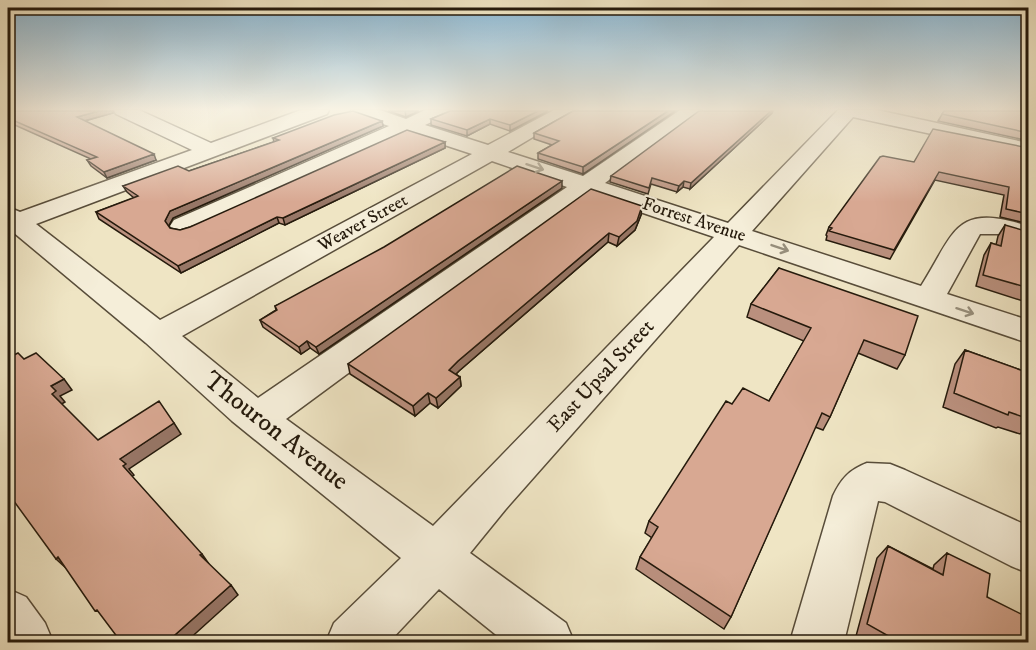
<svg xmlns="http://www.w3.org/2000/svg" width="1036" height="650" font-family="'IM FELL DW Pica',serif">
<rect width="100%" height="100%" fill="#efe5c4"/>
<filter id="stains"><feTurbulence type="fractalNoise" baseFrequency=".00333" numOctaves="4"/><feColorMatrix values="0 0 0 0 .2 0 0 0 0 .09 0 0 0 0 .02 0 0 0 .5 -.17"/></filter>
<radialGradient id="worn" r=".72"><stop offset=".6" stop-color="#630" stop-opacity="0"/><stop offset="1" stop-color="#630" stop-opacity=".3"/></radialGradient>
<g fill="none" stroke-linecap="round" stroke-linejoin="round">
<defs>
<path id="minor" d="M 114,110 L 139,110 L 211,143 L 301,110 L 329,110 L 327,114 L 36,224 L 160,320 L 472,154 L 408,133 L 192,232 L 183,234 L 174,232 L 170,226 L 174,220 L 389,126 L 353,114 L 351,110 L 380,110 L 406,119 L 425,110 L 451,110 L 449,114 L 425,125 L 488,145 L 554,110 L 578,110 L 508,152 L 583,176 L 680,110 L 702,110 L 605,183 L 728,223 L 838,110 L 877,110 L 1028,143 L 1028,155 L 853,117 L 752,231 L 921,286 C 956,230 955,203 1028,226 L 1028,243 L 998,234 L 980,234 L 947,294 L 1028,320 L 1028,343 L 739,245 L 505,510 L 470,553 L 566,623 L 574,642 L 505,642 L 439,589 L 389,642 L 326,642 L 334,623 L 401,558 L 232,421 L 146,343 L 13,232 L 8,233 L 8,207 L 20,212 L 192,150 L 116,114 ZM 492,161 L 567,187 L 258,398 L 182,336 ZM 590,195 L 714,237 L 433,526 L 286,419 Z
M 867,463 L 890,464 L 905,470 L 1028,526 L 1028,573 L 1011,566 L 885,502 L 878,501 L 844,642 L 790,642 L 833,496 C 841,479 849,470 867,463 Z
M 8,589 L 26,597 L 45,623 L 53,642 L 8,642 Z"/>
</defs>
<use href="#minor" stroke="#584d3a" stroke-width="3"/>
<use href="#minor" fill="#f5eed9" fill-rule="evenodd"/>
</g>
<path fill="#ba907e" stroke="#251a0c" stroke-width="1.5" d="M 8,111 L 113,111 L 113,113 L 85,121 L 156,160 L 107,178 L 91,166 L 87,160 L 91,159 L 8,122 Z
M 388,111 L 419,111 L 406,117 Z
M 450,111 L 548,111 L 510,131 L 490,124 L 467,136 L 431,125 L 431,119 Z
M 573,111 L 675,111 L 583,174 L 538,159 L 538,153 L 552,145 L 534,139 L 534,133 Z
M 944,111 L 1029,111 L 1029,141 L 938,121 Z
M 772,113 L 690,189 L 683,187 L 677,192 L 651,184 L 648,194 L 610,182 L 611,176 Z
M 382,121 L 383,126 L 173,218 L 169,226 L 170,228 L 180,230 L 190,227 L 445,142 L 445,148 L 285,225 L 279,223 L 181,273 L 99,219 L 96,212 L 134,198 L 127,192 L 123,186 L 189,171 L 274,142 L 273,138 Z
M 1029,148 L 1029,224 L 1000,217 L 1004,195 L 935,180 L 890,259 L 826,240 L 827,236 L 826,235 L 829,227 L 914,162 Z
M 562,188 L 319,354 L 310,348 L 301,354 L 263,327 L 260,320 L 276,310 L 275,306 Z
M 641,215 L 635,230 L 617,246 L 608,242 L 459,371 L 456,374 L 460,377 L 461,386 L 438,408 L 430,403 L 415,416 L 350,374 L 348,364 Z
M 1005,225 L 1029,266 L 1029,303 L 976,286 L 984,255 L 991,243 L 996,245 L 998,236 Z
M 779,268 L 905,355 L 897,369 L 858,353 L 830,417 L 823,430 L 815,427 L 731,617 L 724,629 L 636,569 L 640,557 L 652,538 L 645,533 L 649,521 L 769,401 L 804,341 L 747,317 L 751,304 Z
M 965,350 L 1029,373 L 1029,425 L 1020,434 L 998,427 L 996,428 L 943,407 L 955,364 Z
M 888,546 L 933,569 L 934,565 L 947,553 L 1029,642 L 867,642 L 856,636 L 877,558 Z"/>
<path fill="#977666" stroke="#251a0c" stroke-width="1.5" d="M 99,111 L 113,111 L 113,113 L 80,122 L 77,117 Z
M 405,111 L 419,111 L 406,117 Z
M 538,111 L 548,111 L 510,131 L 510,125 Z
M 668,111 L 675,111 L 583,174 L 583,167 Z
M 771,111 L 773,111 L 772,113 L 690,189 L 691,183 Z
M 490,119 L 490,124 L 467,136 L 467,130 Z
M 382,121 L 383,126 L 173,218 L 168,227 L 165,221 L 170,211 Z
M 445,142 L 445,148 L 285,225 L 283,218 Z
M 154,154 L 156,160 L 107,178 L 104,172 Z
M 562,181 L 562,188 L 319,354 L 316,347 Z
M 684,181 L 683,187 L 677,192 L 679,186 Z
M 642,206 L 641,215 L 635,230 L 617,246 L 619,237 Z
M 277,217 L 279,223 L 181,273 L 178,266 Z
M 609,233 L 608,242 L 459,371 L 450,380 L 449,370 L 458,361 Z
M 307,341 L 310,348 L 301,354 L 299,347 Z
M 460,377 L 461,386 L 438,408 L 436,398 Z
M 64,379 L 72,390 L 60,396 L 65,402 L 60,405 L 52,394 L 51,386 Z
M 428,393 L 430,403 L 415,416 L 413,406 Z
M 174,423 L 181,434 L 129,469 L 134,475 L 131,477 L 123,466 L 120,459 Z
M 202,554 L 209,564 L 200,555 Z
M 58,557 L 67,569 L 56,559 Z
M 231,585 L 238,595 L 186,642 L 167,642 Z"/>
<path fill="#d8a892" stroke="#251a0c" stroke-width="1.5" d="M 8,111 L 99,111 L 77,117 L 154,154 L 104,172 L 87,160 L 97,157 L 8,118 Z
M 353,111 L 382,121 L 170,211 L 165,221 L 170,228 L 180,230 L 190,227 L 407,130 L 445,142 L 283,218 L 277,217 L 178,266 L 96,212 L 138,196 L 123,186 L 178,166 L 189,171 L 279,140 L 273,138 L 334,115 Z
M 450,111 L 538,111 L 510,125 L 490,119 L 467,130 L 431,119 Z
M 573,111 L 668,111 L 583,167 L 538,153 L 559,141 L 534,133 Z
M 699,111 L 771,111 L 691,183 L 684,181 L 679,186 L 652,178 L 649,188 L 611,176 Z
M 944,111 L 1029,111 L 1029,133 L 942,114 Z
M 933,129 L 1029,148 L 1029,214 L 1006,209 L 1009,187 L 939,172 L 894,250 L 829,231 L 832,228 L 829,227 L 880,157 L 883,156 L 914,162 Z
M 517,166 L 562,181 L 316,347 L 307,341 L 299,347 L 260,320 L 277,310 L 275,306 L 384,247 Z
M 591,189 L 642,206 L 637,221 L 619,237 L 609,233 L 458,361 L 449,370 L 460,377 L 436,398 L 428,393 L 413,406 L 348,364 Z
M 1005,225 L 1029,232 L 1029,288 L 983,275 L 991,243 L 1001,246 Z
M 779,268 L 918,316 L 905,355 L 864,340 L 830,417 L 822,413 L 731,617 L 640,557 L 658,527 L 649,521 L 726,401 L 732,404 L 743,388 L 769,401 L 811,328 L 751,304 Z
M 965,350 L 1029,373 L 1029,419 L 1009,412 L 1008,415 L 954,393 Z
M 8,352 L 12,356 L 18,353 L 24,359 L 36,353 L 64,379 L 51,386 L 56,391 L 52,394 L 98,440 L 159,401 L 174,423 L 120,459 L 126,464 L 123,466 L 202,554 L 200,555 L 231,585 L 167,642 L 121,642 L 97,610 L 95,611 L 58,557 L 56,559 L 8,493 Z
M 888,546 L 943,575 L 947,553 L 990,574 L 987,597 L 1029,618 L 1029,642 L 899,642 L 867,624 Z"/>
<defs><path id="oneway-shaft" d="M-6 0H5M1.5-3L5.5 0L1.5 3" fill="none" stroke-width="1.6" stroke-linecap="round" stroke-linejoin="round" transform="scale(1.5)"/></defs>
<g stroke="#978f7d">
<use href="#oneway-shaft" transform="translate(535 167) rotate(18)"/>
<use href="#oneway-shaft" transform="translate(780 248) rotate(19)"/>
<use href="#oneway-shaft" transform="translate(965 311) rotate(18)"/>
</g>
<linearGradient id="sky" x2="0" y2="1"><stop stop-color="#89b8d6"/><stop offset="0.54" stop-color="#f8f3e4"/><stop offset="1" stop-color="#f8f3e4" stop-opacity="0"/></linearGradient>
<rect width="1036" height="202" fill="url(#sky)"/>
<g text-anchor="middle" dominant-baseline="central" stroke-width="4.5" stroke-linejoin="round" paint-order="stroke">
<g font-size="18" fill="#251a0c" stroke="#f5eed9">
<text transform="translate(694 220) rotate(18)">Forrest Avenue</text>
<text transform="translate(363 223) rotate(-29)">Weaver Street</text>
</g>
<g font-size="21" fill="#251a0c" stroke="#f5eed9">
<text transform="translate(601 376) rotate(-47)">East Upsal Street</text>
</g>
<g font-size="26" fill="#251a0c" stroke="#f5eed9">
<text transform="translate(276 431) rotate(38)">Thouron Avenue</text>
</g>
</g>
<rect width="1036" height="650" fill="none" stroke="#efe5c4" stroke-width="30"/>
<rect x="9" y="9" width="1018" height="632" fill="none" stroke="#251a0c" stroke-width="3"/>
<rect x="15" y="15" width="1006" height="620" fill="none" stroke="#251a0c" stroke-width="1.5"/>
<rect width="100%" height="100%" filter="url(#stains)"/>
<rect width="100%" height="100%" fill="url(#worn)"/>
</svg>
